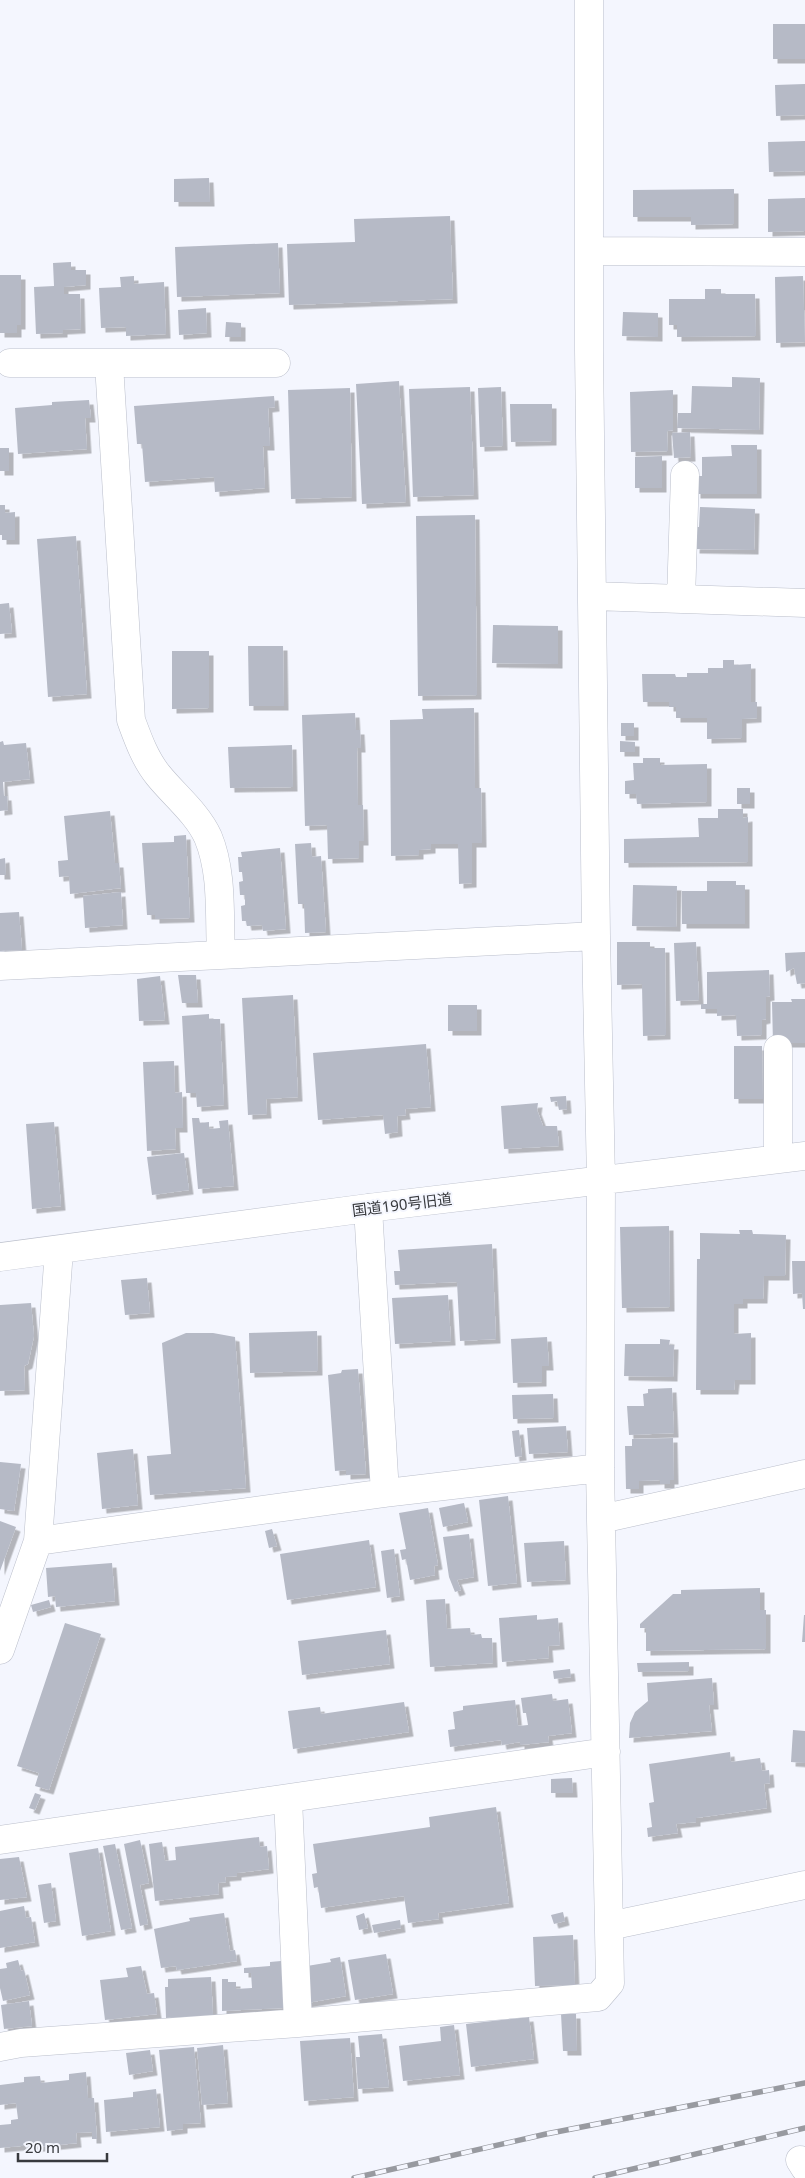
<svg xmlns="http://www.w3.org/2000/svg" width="805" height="2178" font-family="'Noto Sans','Noto Sans JP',sans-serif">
<defs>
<filter id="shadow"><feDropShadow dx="4.5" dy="4.5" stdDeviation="0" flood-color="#0004"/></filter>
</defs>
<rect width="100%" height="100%" fill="#f4f6fe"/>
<path fill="#b6bac6" filter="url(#shadow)" d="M 773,24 L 805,24 L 805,59 L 773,59 Z
M 805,84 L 805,115 L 776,116 L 775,85 Z
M 805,141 L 805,171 L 769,172 L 768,142 Z
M 209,178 L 210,202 L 174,202 L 174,179 Z
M 734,189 L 734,224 L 691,225 L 691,217 L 633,217 L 633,190 Z
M 805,198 L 805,231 L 768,232 L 768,199 Z
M 450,216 L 453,299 L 289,305 L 287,244 L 355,242 L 354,219 Z
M 278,243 L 280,293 L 177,297 L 175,247 Z
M 71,262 L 71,270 L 86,270 L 86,285 L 64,287 L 64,294 L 80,294 L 81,329 L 63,330 L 63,333 L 36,334 L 34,287 L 54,286 L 53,263 Z
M 0,275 L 21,275 L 21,325 L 17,325 L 17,333 L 0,333 Z
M 134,276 L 134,284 L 164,282 L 166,334 L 126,336 L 126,327 L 101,328 L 99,288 L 121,287 L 120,277 Z
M 803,276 L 805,342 L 776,343 L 775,277 Z
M 705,289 L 721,289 L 721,294 L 755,294 L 756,336 L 677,337 L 677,325 L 669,325 L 669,299 L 705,299 Z
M 206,308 L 207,333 L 179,335 L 178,310 Z
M 623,312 L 658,313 L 658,337 L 622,336 Z
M 226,322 L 241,323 L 241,337 L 225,337 Z
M 732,377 L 760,378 L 759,430 L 677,428 L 678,413 L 691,413 L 692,386 L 732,387 Z
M 399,381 L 406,502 L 362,504 L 356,384 Z
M 470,387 L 474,495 L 413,497 L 409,389 Z
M 501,387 L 503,446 L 480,447 L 478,388 Z
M 350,388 L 352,497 L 291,499 L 288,390 Z
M 673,390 L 673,430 L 667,431 L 668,451 L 631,452 L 630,392 Z
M 274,396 L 275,407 L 268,408 L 270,446 L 263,446 L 265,488 L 215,492 L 214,477 L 145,482 L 142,444 L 137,444 L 134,406 Z
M 89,400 L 91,418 L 85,418 L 87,449 L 18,454 L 15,408 L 52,405 L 52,402 Z
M 510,404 L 552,404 L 552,441 L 511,442 Z
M 690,432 L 691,457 L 674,458 L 672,433 Z
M 731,445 L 757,445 L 757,494 L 696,494 L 696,476 L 702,476 L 702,457 L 732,456 Z
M 0,448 L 9,448 L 9,471 L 0,471 Z
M 662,456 L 662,488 L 635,488 L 635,457 Z
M 0,505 L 5,505 L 5,513 L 15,512 L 15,540 L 2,540 L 2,535 L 0,535 Z
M 700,507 L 755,509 L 754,550 L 695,549 L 696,527 L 699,527 Z
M 475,515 L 477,695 L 418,696 L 416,516 Z
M 76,536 L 87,694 L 48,697 L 37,539 Z
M 9,603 L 12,633 L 0,634 L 0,604 Z
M 493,625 L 558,626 L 558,664 L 492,663 Z
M 248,646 L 283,646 L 284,706 L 249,706 Z
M 172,651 L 209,651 L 209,708 L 172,709 Z
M 723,660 L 734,660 L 734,665 L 751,664 L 751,702 L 757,702 L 757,718 L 742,719 L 742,738 L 707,739 L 707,718 L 676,718 L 676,707 L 669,707 L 669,702 L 643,702 L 642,674 L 675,674 L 676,677 L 687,677 L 687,673 L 708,673 L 708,668 L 723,668 Z
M 474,708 L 475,788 L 481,788 L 482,843 L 472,843 L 472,883 L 459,884 L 458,844 L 431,844 L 431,849 L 419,850 L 419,855 L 391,856 L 390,720 L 423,719 L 422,709 Z
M 355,713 L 356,730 L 360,730 L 361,748 L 357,748 L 358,805 L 363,805 L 364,841 L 359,841 L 359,858 L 328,859 L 327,825 L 305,826 L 302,715 Z
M 621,723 L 634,723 L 634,736 L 621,736 Z
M 3,741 L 4,745 L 26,743 L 30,779 L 3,782 L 4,796 L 7,796 L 8,810 L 0,811 L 0,742 Z
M 620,741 L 635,742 L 635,752 L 620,752 Z
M 292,745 L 293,787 L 230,788 L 228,747 Z
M 643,758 L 660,758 L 660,765 L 707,764 L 707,802 L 637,804 L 636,794 L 625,794 L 625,781 L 634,780 L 633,763 L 643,763 Z
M 737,788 L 750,788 L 750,804 L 737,804 Z
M 718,809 L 743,809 L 743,818 L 748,817 L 748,862 L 624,863 L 624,839 L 699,837 L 698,818 L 718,818 Z
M 110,811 L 115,863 L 119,863 L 121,888 L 70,894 L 69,876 L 59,877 L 58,861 L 68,860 L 64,816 Z
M 186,835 L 190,918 L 155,919 L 155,915 L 147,915 L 142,843 L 174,842 L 174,836 Z
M 311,843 L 312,857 L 321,856 L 326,932 L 305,933 L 304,904 L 298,904 L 295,844 Z
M 280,848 L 286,929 L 263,931 L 262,925 L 247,926 L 246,921 L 242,921 L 241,906 L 245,905 L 245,895 L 240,895 L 239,882 L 243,881 L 242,872 L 239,872 L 238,857 L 242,857 L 241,852 Z
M 5,858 L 6,875 L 0,875 L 0,859 Z
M 707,881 L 736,881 L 736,885 L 745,885 L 745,924 L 682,924 L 682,891 L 707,891 Z
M 633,885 L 677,886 L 676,927 L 632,926 Z
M 121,892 L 123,925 L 85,928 L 83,896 Z
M 19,912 L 22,950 L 0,951 L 0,913 Z
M 617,942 L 650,942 L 650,948 L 665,948 L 666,1035 L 643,1036 L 642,984 L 617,985 Z
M 696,942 L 699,1000 L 676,1001 L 674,943 Z
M 805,952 L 805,983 L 797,984 L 794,968 L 786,972 L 785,953 Z
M 769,970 L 770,996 L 766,997 L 766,1019 L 762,1020 L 762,1035 L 737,1036 L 736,1015 L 717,1016 L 717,1009 L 701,1009 L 701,1004 L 707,1004 L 707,972 Z
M 178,975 L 196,975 L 198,1003 L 182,1003 Z
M 160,976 L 165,1020 L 139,1021 L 137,979 Z
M 293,995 L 298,1097 L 266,1099 L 267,1114 L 248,1115 L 242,998 Z
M 791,999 L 805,999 L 805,1043 L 773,1043 L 772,1002 L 792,1002 Z
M 448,1005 L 477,1005 L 477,1031 L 448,1031 Z
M 209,1014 L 209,1019 L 220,1019 L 224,1105 L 197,1107 L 196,1093 L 186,1093 L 182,1016 Z
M 426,1044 L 431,1107 L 405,1109 L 406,1115 L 397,1116 L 398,1132 L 385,1134 L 383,1115 L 318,1120 L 313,1053 Z
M 734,1046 L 762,1046 L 763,1099 L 734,1099 Z
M 174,1061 L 175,1093 L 182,1092 L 183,1128 L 175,1128 L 176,1149 L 147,1151 L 143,1062 Z
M 566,1096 L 567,1109 L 559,1110 L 557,1101 L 551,1102 L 550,1097 Z
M 538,1103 L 537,1110 L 543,1126 L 557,1126 L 559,1146 L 504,1149 L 501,1106 Z
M 192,1118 L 199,1118 L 200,1123 L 209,1122 L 209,1129 L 220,1128 L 219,1121 L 228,1120 L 234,1186 L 198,1189 Z
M 54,1122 L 61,1206 L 32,1209 L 26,1124 Z
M 184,1153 L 189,1190 L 152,1195 L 147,1157 Z
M 669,1226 L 670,1307 L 622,1308 L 620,1227 Z
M 739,1230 L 752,1230 L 753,1234 L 786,1235 L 785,1276 L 764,1276 L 763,1299 L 743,1299 L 743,1304 L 734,1304 L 734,1334 L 751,1333 L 751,1380 L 735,1380 L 734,1390 L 696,1390 L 697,1259 L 700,1259 L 700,1233 L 740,1234 Z
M 492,1244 L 496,1339 L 460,1341 L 457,1282 L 395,1285 L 394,1271 L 400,1271 L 398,1250 Z
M 792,1261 L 805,1261 L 805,1309 L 803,1309 L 802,1293 L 793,1294 Z
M 147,1278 L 150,1313 L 125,1315 L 121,1280 Z
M 448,1295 L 451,1341 L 395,1344 L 392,1298 Z
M 31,1303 L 34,1336 L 28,1364 L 24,1366 L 25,1390 L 0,1391 L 0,1305 Z
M 317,1331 L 318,1371 L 250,1373 L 249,1333 Z
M 186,1333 L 213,1333 L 235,1337 L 246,1488 L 150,1495 L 147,1456 L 171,1454 L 162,1343 Z
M 547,1337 L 549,1366 L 542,1366 L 542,1382 L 513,1383 L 511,1339 Z
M 660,1339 L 670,1340 L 669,1345 L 674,1345 L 673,1377 L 624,1376 L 625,1344 L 660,1344 Z
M 358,1369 L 366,1474 L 346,1475 L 346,1470 L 335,1471 L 328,1375 L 341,1373 L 342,1370 Z
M 672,1388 L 674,1433 L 629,1435 L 627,1406 L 644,1406 L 643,1394 L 648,1393 L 648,1389 Z
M 553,1394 L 554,1418 L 513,1419 L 512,1395 Z
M 566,1426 L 568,1452 L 529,1454 L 527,1428 Z
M 519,1430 L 522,1456 L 515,1457 L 512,1431 Z
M 673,1438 L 674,1480 L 670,1480 L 670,1484 L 660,1484 L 660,1480 L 639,1481 L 639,1489 L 626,1489 L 625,1446 L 632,1446 L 632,1439 Z
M 133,1449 L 138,1505 L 102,1509 L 97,1453 Z
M 0,1462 L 21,1464 L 14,1511 L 0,1509 Z
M 508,1496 L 517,1583 L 488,1586 L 479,1500 Z
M 464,1503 L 468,1522 L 443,1527 L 439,1508 Z
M 428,1508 L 438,1565 L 434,1566 L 435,1575 L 410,1580 L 406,1559 L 402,1560 L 400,1550 L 406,1549 L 399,1513 Z
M 0,1521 L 16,1527 L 0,1571 Z
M 272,1529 L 277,1546 L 269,1548 L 265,1531 Z
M 469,1534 L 474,1577 L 457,1580 L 461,1590 L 455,1592 L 449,1577 L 443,1537 Z
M 369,1540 L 376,1587 L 287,1600 L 280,1554 Z
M 564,1541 L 566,1580 L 527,1582 L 524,1543 Z
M 394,1549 L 400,1596 L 387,1598 L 381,1551 Z
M 112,1563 L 115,1601 L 56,1607 L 55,1596 L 48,1597 L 46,1568 Z
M 760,1588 L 760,1610 L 766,1610 L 766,1649 L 646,1651 L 646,1628 L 640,1628 L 640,1624 L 673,1594 L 681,1594 L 681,1590 Z
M 445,1599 L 447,1629 L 470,1628 L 471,1635 L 481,1634 L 482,1638 L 492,1638 L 493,1663 L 430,1667 L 426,1600 Z
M 49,1600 L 51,1607 L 33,1612 L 31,1605 Z
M 537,1615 L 537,1620 L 558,1618 L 560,1645 L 548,1646 L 549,1658 L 502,1662 L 499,1618 Z
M 804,1615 L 805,1615 L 805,1642 L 802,1642 Z
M 65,1623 L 101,1634 L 49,1790 L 35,1786 L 39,1773 L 17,1766 Z
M 386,1630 L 390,1664 L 302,1675 L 298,1641 Z
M 689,1662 L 689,1671 L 638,1672 L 637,1663 Z
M 570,1669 L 571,1677 L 554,1679 L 553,1671 Z
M 712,1678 L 714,1705 L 709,1705 L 712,1731 L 629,1738 L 630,1723 L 635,1712 L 648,1701 L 647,1683 Z
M 552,1694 L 553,1701 L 568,1699 L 572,1733 L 548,1736 L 549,1742 L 520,1745 L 520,1742 L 502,1745 L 501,1740 L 450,1747 L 448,1730 L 455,1729 L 453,1712 L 463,1710 L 463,1706 L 515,1700 L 518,1726 L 528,1725 L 526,1713 L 523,1713 L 521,1698 Z
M 404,1702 L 409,1732 L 293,1749 L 288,1711 L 320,1707 L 321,1714 Z
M 793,1730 L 805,1731 L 805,1763 L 791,1762 Z
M 730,1752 L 731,1762 L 760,1758 L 762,1771 L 769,1770 L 770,1783 L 764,1784 L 767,1808 L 696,1818 L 696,1822 L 676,1824 L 678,1833 L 648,1837 L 647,1828 L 652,1827 L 649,1803 L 654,1802 L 649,1764 Z
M 572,1778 L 573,1793 L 551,1793 L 551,1779 Z
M 35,1793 L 41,1795 L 35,1810 L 29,1808 Z
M 496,1807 L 509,1903 L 438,1913 L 439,1919 L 408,1923 L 404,1896 L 321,1908 L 318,1887 L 314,1888 L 312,1874 L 317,1873 L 313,1844 L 430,1827 L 429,1817 Z
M 259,1837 L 260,1847 L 267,1846 L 269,1869 L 237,1873 L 237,1876 L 225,1877 L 226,1882 L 218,1883 L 219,1894 L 155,1901 L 149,1844 L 162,1842 L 165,1861 L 176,1860 L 175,1847 Z
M 140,1840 L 149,1883 L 140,1885 L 148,1924 L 140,1926 L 124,1844 Z
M 115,1844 L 132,1928 L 121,1930 L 103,1846 Z
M 98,1848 L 111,1931 L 82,1936 L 69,1853 Z
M 19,1857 L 27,1897 L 0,1900 L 0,1859 Z
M 51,1883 L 56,1921 L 44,1923 L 38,1885 Z
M 24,1906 L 26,1918 L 31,1917 L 35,1942 L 0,1948 L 0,1911 Z
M 563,1912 L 565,1921 L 554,1924 L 551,1915 Z
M 224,1913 L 230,1951 L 235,1950 L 237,1961 L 177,1970 L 176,1966 L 161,1968 L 154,1929 L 190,1921 L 189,1918 Z
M 364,1913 L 368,1928 L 359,1930 L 356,1916 Z
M 400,1920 L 401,1928 L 374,1933 L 372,1925 Z
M 573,1935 L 575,1985 L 535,1986 L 533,1937 Z
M 386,1954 L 393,1994 L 355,2000 L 348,1960 Z
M 340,1957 L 346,1996 L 307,2003 L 301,1967 L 331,1962 L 330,1959 Z
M 18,1960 L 21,1971 L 24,1970 L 30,1995 L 3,2001 L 0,1988 L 0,1969 L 7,1968 L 6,1963 Z
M 281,1961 L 283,2008 L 222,2011 L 222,1979 L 228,1979 L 228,1982 L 236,1982 L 236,1989 L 252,1988 L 251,1973 L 244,1973 L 244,1968 L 270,1966 L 270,1962 Z
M 141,1966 L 147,1994 L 154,1993 L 157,2014 L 105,2020 L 100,1980 L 128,1977 L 126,1968 Z
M 211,1977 L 213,2015 L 166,2018 L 165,1987 L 168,1987 L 168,1979 Z
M 29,2001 L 32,2026 L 4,2029 L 1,2005 Z
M 561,2014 L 576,2014 L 577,2051 L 563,2051 Z
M 529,2017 L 534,2059 L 471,2067 L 466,2024 Z
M 454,2025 L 460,2075 L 403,2081 L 399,2046 L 441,2041 L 440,2027 Z
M 382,2034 L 389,2087 L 358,2089 L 356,2057 L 360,2057 L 358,2036 Z
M 350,2038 L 354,2097 L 304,2101 L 300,2041 Z
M 223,2045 L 228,2103 L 202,2105 L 197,2048 Z
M 194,2047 L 201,2123 L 183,2124 L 183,2129 L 167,2131 L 159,2050 Z
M 150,2050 L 153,2071 L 129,2075 L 126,2053 Z
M 86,2072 L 88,2098 L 94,2098 L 97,2139 L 92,2139 L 92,2132 L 76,2133 L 77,2143 L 31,2148 L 31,2145 L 0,2148 L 0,2125 L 11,2124 L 11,2120 L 18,2119 L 16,2103 L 0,2105 L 0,2085 L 24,2082 L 24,2077 L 40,2076 L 41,2083 L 69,2080 L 69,2074 Z
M 156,2089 L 160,2127 L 106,2132 L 104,2100 L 133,2097 L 133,2092 Z"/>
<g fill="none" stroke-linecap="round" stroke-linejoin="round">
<defs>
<path id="minor" d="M 589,251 L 805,252
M 10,363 L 276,363
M 109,364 L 131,720 C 138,739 145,759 158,775 C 174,795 197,813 208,837 C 223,873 219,915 221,954
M 592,596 L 805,603
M 681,599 L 685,475
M 0,966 L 596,936
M 778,1049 L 778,1159
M 368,1208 L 385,1493
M 0,1257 L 368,1208 L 805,1156
M 601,1519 L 805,1474
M 38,1541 L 385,1493 L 600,1468
M 0,1650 L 38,1541 L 59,1250
M 288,1799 L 298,2023
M 0,1840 L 606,1752
M 609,1926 L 805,1885
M 0,2047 L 21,2043 L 298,2023 L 598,1997 L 610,1983 L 600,1468 L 601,1181 L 596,936 L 589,350 L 589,0
M 800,2160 L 805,2168"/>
</defs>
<use href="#minor" stroke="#bbbfcb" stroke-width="29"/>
<use href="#minor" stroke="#fff" stroke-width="28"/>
<defs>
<path id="rail" d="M 354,2178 L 546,2134 L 805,2083
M 595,2178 L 805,2128"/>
</defs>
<use href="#rail" stroke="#989aa0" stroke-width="5.5"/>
<use href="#rail" stroke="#f4f6fe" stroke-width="4" stroke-dasharray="11" stroke-linecap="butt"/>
</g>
<g text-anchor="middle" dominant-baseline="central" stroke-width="4" stroke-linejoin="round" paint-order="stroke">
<g font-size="15" fill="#383a3e" stroke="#f4f6fe">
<text transform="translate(402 1204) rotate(-7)">国道190号旧道</text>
</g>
</g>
<path d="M18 2153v8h89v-8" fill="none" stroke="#383a3e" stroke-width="2.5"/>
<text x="25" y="2153" font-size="15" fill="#383a3e" stroke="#f4f6fe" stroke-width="4" paint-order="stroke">20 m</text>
</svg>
